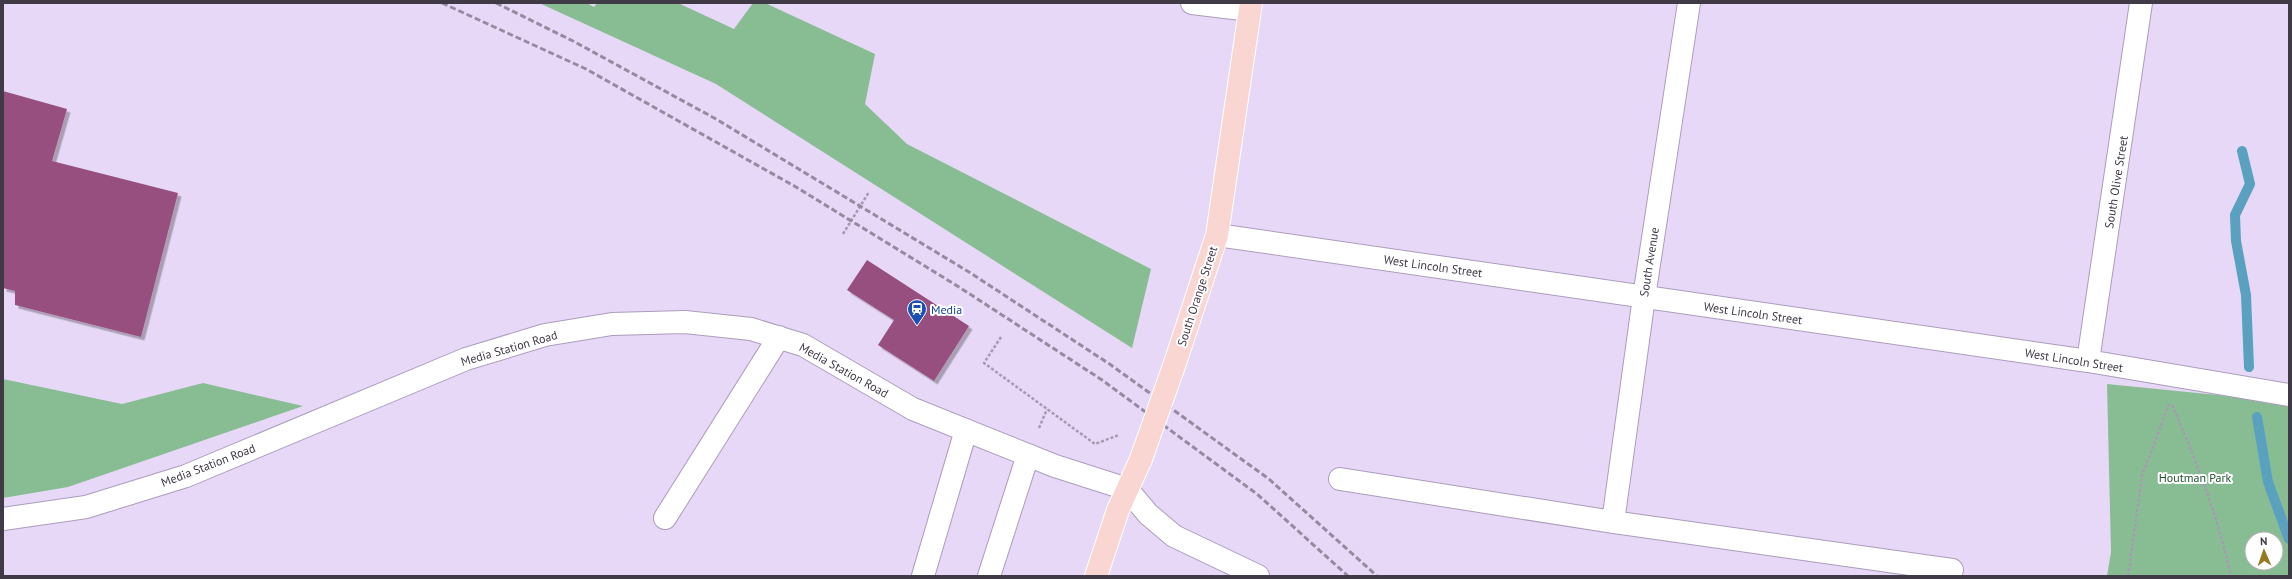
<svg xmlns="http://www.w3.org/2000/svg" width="2292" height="579" font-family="'PT Sans',sans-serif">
<defs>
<filter id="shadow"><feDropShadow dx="3.5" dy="3.5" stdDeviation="0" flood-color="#0004"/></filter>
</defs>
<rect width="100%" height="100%" fill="#e8d8f7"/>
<path fill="#88bd94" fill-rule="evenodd" d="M 539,3 L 587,3 L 594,7 L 597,3 L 678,3 L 734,29 L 753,3 L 765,3 L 875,54 L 865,104 L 907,144 L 1151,269 L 1132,348 L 716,84 Z
M 3,379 L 122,404 L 203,383 L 303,406 L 68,487 L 3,498 Z
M 2107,384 L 2289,402 L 2289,576 L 2107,576 L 2111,552 ZM 2252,539 L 2276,539 L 2276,563 L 2252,563 Z"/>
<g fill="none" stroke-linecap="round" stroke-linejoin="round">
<path stroke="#59a1be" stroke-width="10" d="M 2242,151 L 2250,184 L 2235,215 L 2236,241 L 2246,295 L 2249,367
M 2257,417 L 2268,482 L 2289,539"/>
</g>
<path fill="#96507e" filter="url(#shadow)" d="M 3,91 L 67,109 L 52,161 L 178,193 L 141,337 L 15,305 L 15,291 L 3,288 Z
M 867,260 L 969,326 L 934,381 L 878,345 L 894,320 L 847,290 Z"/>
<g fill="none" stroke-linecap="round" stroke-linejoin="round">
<defs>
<path id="minor" d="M 1192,3 L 1250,10
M 1217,235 L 2088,361 L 2289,395
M 2088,361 L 2141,3
M 1340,479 L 1613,522 L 1952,570
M 665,518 L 779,337
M 3,519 L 86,507 L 186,476 L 466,359 L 545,335 L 612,324 L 685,322 L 751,329 L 803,345 L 913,409 L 1055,466 L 1127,489 L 1148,514 L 1174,536 L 1258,576
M 1613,522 L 1644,297 L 1689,3
M 923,576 L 966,430
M 989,576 L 1028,455"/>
<path id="major" d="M 1175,363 L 1217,235 L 1251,3
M 1096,576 L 1118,510 L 1141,459"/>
</defs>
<use href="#minor" stroke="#ab9dba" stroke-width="24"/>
<use href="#major" stroke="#fff" stroke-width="24"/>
<path stroke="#a69ab2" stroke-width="2.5" stroke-dasharray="3 2" stroke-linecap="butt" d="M 843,234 L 869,192
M 1001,337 L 984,363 L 1095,444 L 1119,435
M 2172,405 C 2196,460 2218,517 2231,576
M 1039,428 L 1047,409
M 2128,576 L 2142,476 L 2169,404"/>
<use href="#minor" stroke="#fff" stroke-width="22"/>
<use href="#major" stroke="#fad6d3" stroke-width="22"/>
<path stroke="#958aa0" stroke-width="3" stroke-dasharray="6 3" stroke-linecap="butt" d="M 442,3 L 586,69 L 796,187 L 959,287 L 1102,380 L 1257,494 L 1348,576
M 496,3 L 573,41 L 716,119 L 969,272 L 1111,365 L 1269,479 L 1377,576"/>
<defs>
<path id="major-bridge" d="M 1141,459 L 1175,363"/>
</defs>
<use href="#major-bridge" stroke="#fff" stroke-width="24" stroke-linecap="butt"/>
<use href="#major-bridge" stroke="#fad6d3" stroke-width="22"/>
</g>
<defs>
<symbol id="station-pin" viewBox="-11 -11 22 30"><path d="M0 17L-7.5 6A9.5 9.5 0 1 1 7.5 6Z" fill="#1a4fb4" stroke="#fff"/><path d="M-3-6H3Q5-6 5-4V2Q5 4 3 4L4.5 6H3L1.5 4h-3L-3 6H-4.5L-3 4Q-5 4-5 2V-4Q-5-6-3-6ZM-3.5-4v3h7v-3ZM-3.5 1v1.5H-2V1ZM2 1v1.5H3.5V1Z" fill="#fff"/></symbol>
</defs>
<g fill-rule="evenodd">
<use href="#station-pin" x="906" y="298" width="22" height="30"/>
</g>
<g text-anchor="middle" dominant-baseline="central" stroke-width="4" stroke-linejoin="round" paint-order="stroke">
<g font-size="12" fill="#403946" stroke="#fff">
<text transform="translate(2116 182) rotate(-81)">South Olive Street</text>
<text transform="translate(1649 262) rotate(-81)">South Avenue</text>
<text transform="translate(1433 266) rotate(8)">West Lincoln Street</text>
<text transform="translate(1197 296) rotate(-72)">South Orange Street</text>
<text transform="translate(1753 313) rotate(8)">West Lincoln Street</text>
<text transform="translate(509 348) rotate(-16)">Media Station Road</text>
<text transform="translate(2074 360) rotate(9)">West Lincoln Street</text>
<text transform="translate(844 370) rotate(29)">Media Station Road</text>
<text transform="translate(208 465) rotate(-21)">Media Station Road</text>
</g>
<g font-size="12" fill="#164399" stroke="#fff" text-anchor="start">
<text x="931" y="309">Media</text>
</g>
<g font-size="12" fill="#205530" stroke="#fff">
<text x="2195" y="477">Houtman Park</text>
</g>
</g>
<rect width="2292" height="579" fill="none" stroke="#403946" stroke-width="8"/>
<g transform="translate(2264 551) rotate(358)"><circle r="19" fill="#ffffff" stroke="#b3b0b5"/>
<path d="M0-3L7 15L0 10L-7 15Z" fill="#957820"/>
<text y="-6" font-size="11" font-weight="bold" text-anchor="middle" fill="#403946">N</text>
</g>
</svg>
